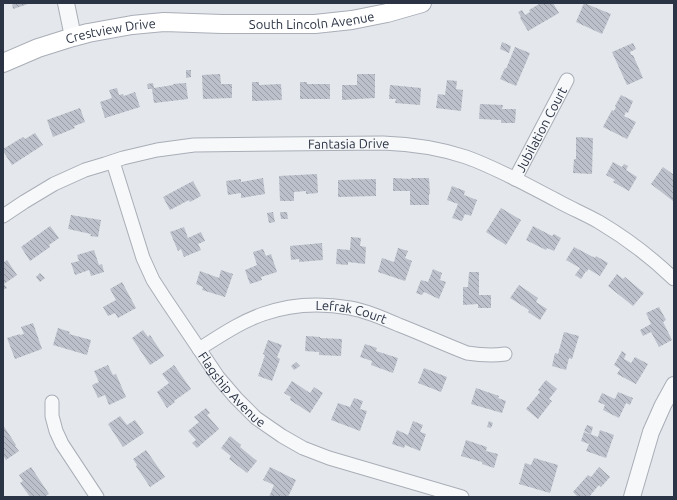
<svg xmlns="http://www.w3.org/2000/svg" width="677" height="500" font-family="Ubuntu,sans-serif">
<defs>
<pattern id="building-back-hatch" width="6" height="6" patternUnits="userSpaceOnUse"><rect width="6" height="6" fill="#bbc0ca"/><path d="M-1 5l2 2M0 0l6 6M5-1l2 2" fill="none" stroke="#989da6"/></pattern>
</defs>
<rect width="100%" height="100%" fill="#e4e7ec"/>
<path fill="url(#building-back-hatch)" d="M 12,3 L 31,3 L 13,9 Z
M 541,3 L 553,3 L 559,13 L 528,31 L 520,18 L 521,17 L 518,12 L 522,10 L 525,15 L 530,12 L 529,10 Z
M 584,3 L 611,14 L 602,34 L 576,22 Z
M 502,42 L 511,46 L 509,53 L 500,49 Z
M 633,43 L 636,49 L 630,52 L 631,55 L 633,55 L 643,78 L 627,85 L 612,52 Z
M 515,47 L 530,53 L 516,86 L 500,79 L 505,68 L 506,69 Z
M 186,70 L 191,70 L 191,77 L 186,78 Z
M 220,74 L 221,84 L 232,84 L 232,98 L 203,99 L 202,75 Z
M 357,74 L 375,74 L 375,98 L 342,100 L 342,85 L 357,85 Z
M 447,80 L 457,81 L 456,89 L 463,90 L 461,111 L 436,108 L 438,94 L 445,95 Z
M 252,82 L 259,82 L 259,85 L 281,84 L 282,100 L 252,101 Z
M 300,82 L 307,82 L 307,84 L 330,84 L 330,99 L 300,99 Z
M 153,83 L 154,88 L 173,85 L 173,84 L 186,83 L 188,99 L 154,103 L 152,89 L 148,89 L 147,84 Z
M 390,85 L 421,88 L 420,105 L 395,103 L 396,99 L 389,99 Z
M 117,88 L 119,95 L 123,94 L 124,96 L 135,92 L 140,107 L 105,118 L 100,102 L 112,98 L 109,90 Z
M 621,95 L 633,101 L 628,113 L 626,112 L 624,116 L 636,122 L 627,139 L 603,127 L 612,110 L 614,111 L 616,107 L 615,106 Z
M 480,104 L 503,105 L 502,109 L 516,109 L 515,123 L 501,123 L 501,120 L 479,119 Z
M 80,108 L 85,122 L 74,126 L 75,128 L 53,137 L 47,120 Z
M 35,133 L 43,145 L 12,165 L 3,151 L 3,149 L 23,137 L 25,139 Z
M 576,137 L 593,138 L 592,174 L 573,173 L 574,159 L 576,159 Z
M 613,162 L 622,167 L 624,164 L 628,166 L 626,170 L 637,177 L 629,191 L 613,182 L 615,180 L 606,175 Z
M 663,167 L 674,175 L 673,201 L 651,184 Z
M 317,174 L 318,193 L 306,194 L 306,191 L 294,192 L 294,201 L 280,201 L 279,176 Z
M 263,178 L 265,194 L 241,198 L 241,193 L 228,195 L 226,181 L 241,179 L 241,182 Z
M 393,178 L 411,179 L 411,178 L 429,178 L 430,194 L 429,194 L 429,205 L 410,205 L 410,191 L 393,191 Z
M 376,179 L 376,196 L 338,197 L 338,180 Z
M 193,181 L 201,196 L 190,202 L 189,200 L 170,210 L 163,197 Z
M 452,186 L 465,191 L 464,195 L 477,200 L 471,216 L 465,214 L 462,221 L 452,218 L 458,204 L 447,200 Z
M 501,208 L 521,220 L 506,245 L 486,232 Z
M 273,212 L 275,222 L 269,223 L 267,213 Z
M 280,212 L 287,212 L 288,219 L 281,219 Z
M 71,215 L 101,220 L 98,237 L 90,236 L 91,234 L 68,229 Z
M 50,226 L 59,238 L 49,245 L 50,247 L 30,261 L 21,247 Z
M 533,226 L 552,236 L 554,234 L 561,238 L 554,251 L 547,248 L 546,250 L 526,240 Z
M 184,227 L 188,238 L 201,232 L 205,241 L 198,244 L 201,250 L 184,257 L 181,249 L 178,251 L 170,232 Z
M 351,237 L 361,238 L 360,246 L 366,247 L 365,264 L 348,262 L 348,265 L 336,264 L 337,249 L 350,250 Z
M 322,243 L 323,260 L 299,262 L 299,259 L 291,260 L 290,246 Z
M 574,247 L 595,258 L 596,256 L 608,263 L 600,276 L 588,269 L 587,272 L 586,271 L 581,279 L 575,275 L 580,268 L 566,260 Z
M 398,248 L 408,251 L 405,258 L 412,261 L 405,281 L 378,272 L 382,258 L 394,262 Z
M 263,249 L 266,256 L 271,254 L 277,272 L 261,277 L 262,280 L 250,284 L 245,270 L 257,265 L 253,252 Z
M 94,250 L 99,265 L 102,264 L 104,272 L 91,276 L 89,270 L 75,275 L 71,263 L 79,261 L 77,255 Z
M 7,260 L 17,275 L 4,284 L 7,288 L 3,290 L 3,263 Z
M 433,269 L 442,273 L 440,280 L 446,282 L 439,299 L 424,292 L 422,295 L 416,293 L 421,280 L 428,282 Z
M 221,270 L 233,274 L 225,297 L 202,290 L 203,287 L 196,284 L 200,271 L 219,278 Z
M 469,272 L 479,272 L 479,295 L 491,295 L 491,308 L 478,308 L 478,304 L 463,305 L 463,287 L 468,287 Z
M 40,273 L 45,278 L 40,282 L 36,277 Z
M 617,274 L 623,279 L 625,277 L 644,293 L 633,306 L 608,286 Z
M 122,282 L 136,308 L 118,318 L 115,313 L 108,316 L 103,307 L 116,300 L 110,289 Z
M 519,285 L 538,298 L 536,302 L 547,309 L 540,320 L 528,312 L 529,310 L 510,298 Z
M 659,307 L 666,320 L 663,322 L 672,340 L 659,347 L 651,332 L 643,336 L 640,330 L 651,324 L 646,313 Z
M 33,323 L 42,349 L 15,359 L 7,338 L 20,334 L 20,335 L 24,334 L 21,327 Z
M 58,328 L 70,332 L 69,334 L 91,340 L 87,355 L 53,345 Z
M 143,330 L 148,337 L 150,335 L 164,356 L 150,365 L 132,338 Z
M 564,332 L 579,336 L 572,359 L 569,358 L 566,370 L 552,366 L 555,353 L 558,354 Z
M 306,336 L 320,337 L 320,338 L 342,339 L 341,356 L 319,355 L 319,352 L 305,351 Z
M 268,340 L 282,345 L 277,357 L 280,359 L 272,381 L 258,376 L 265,355 L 263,354 Z
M 365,344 L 377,348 L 376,351 L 398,358 L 393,373 L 371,365 L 372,361 L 360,357 Z
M 622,351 L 626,354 L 624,359 L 631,363 L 635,357 L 648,364 L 636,384 L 617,374 L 620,369 L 614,365 Z
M 296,362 L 300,366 L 294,370 L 291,366 Z
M 108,365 L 113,375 L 116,374 L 126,397 L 109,405 L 105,395 L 98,398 L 92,385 L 99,382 L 94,371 Z
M 174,365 L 191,389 L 174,401 L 175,402 L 167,408 L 157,392 L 169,383 L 162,374 Z
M 424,368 L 447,377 L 441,392 L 418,383 Z
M 546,380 L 557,389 L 549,399 L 552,401 L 538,419 L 526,409 L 540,392 L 538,390 Z
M 292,381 L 310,393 L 314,387 L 323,393 L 310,413 L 290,400 L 291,397 L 284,393 Z
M 476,388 L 499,396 L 498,398 L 506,401 L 502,413 L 471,404 Z
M 618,392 L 633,398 L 630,405 L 626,403 L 619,418 L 603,410 L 605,405 L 598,402 L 602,393 L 615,399 Z
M 354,398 L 363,401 L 360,409 L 367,411 L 360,431 L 331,420 L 338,403 L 350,407 Z
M 206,408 L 210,413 L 207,415 L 219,429 L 197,448 L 192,443 L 196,440 L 188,431 L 199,422 L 194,417 Z
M 120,416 L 127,425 L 135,420 L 144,433 L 123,447 L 108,424 Z
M 413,421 L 423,425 L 420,432 L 426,434 L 420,451 L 405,445 L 404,448 L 392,444 L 397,430 L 408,435 Z
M 489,421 L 493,423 L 491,428 L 487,427 Z
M 3,425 L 16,445 L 15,446 L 19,451 L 6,460 L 3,455 Z
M 587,425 L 593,427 L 591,434 L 584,431 Z
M 600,430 L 614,435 L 606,458 L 586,451 L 589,444 L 581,441 L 584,432 L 598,437 Z
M 230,436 L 241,445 L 240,447 L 257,461 L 247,473 L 229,459 L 231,456 L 221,448 Z
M 466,440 L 487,447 L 486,451 L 498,454 L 494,468 L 482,464 L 482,462 L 461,456 Z
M 146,450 L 165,477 L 150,487 L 136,466 L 137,465 L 133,459 Z
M 534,458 L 558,465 L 550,493 L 519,484 L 525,463 L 531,465 Z
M 31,467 L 49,494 L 44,497 L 30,497 L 20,483 L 23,481 L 19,475 Z
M 270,467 L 296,480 L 288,497 L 269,497 L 274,485 L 263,480 Z
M 599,467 L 610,477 L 601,487 L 599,485 L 589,497 L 578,497 L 573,492 L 588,475 L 591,477 Z"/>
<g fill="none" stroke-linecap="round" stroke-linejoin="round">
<defs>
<g id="minor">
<path id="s1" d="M 113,162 L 143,258 L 153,280 L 164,297 L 218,377 L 236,398 L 256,418 L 282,436 L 303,448 L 329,458 L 462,497"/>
<path id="s2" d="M 515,179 L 567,80"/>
<path id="s3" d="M 3,216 L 24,202 L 54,184 L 85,170 L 105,164 L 123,158 L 157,150 L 194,145 L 383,143 C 411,144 439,148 466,157 C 497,168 527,185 556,200 C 570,208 585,214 599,222 C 626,238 651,257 674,279"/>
<path id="s4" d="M 199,349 C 220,336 240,322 263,314 C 291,304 322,303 350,308 C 367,311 383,318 399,325 C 422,334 444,344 467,353 C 480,355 492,356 505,354"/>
<path d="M 52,402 L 52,416 L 56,431 L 62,444 L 97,497"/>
</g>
<path id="tertiary" d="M 66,3 L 73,37
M 632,497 L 651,432 L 663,405 L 674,385"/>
<g id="secondary">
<path id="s5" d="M 3,63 L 38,48 L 73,37 L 88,33 L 132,25 L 164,22 L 222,24 L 315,24 L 352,20 L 387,13 L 422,3"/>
</g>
</defs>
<use href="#minor" stroke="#a9aeb7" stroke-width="15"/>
<use href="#tertiary" stroke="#a9aeb7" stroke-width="18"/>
<use href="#secondary" stroke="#a9aeb7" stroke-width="20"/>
<use href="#minor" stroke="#f7f8fa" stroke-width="13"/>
<use href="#tertiary" stroke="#f7f8fa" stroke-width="16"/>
<use href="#secondary" stroke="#fff" stroke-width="18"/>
</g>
<g text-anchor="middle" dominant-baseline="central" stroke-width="3" stroke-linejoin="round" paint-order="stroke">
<g font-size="13" fill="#2b3445" stroke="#f4f6f9">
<text stroke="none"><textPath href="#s5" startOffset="315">South Lincoln Avenue</textPath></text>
<text stroke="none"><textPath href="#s5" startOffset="113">Crestview Drive</textPath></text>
<text stroke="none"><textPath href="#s2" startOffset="56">Jubilation Court</textPath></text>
<text stroke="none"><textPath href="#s3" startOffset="361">Fantasia Drive</textPath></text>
<text stroke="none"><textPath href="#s4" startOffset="163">Lefrak Court</textPath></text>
<text stroke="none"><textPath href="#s1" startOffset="260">Flagship Avenue</textPath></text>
</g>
</g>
<rect width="677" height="500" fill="none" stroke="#2b3445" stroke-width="8"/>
</svg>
